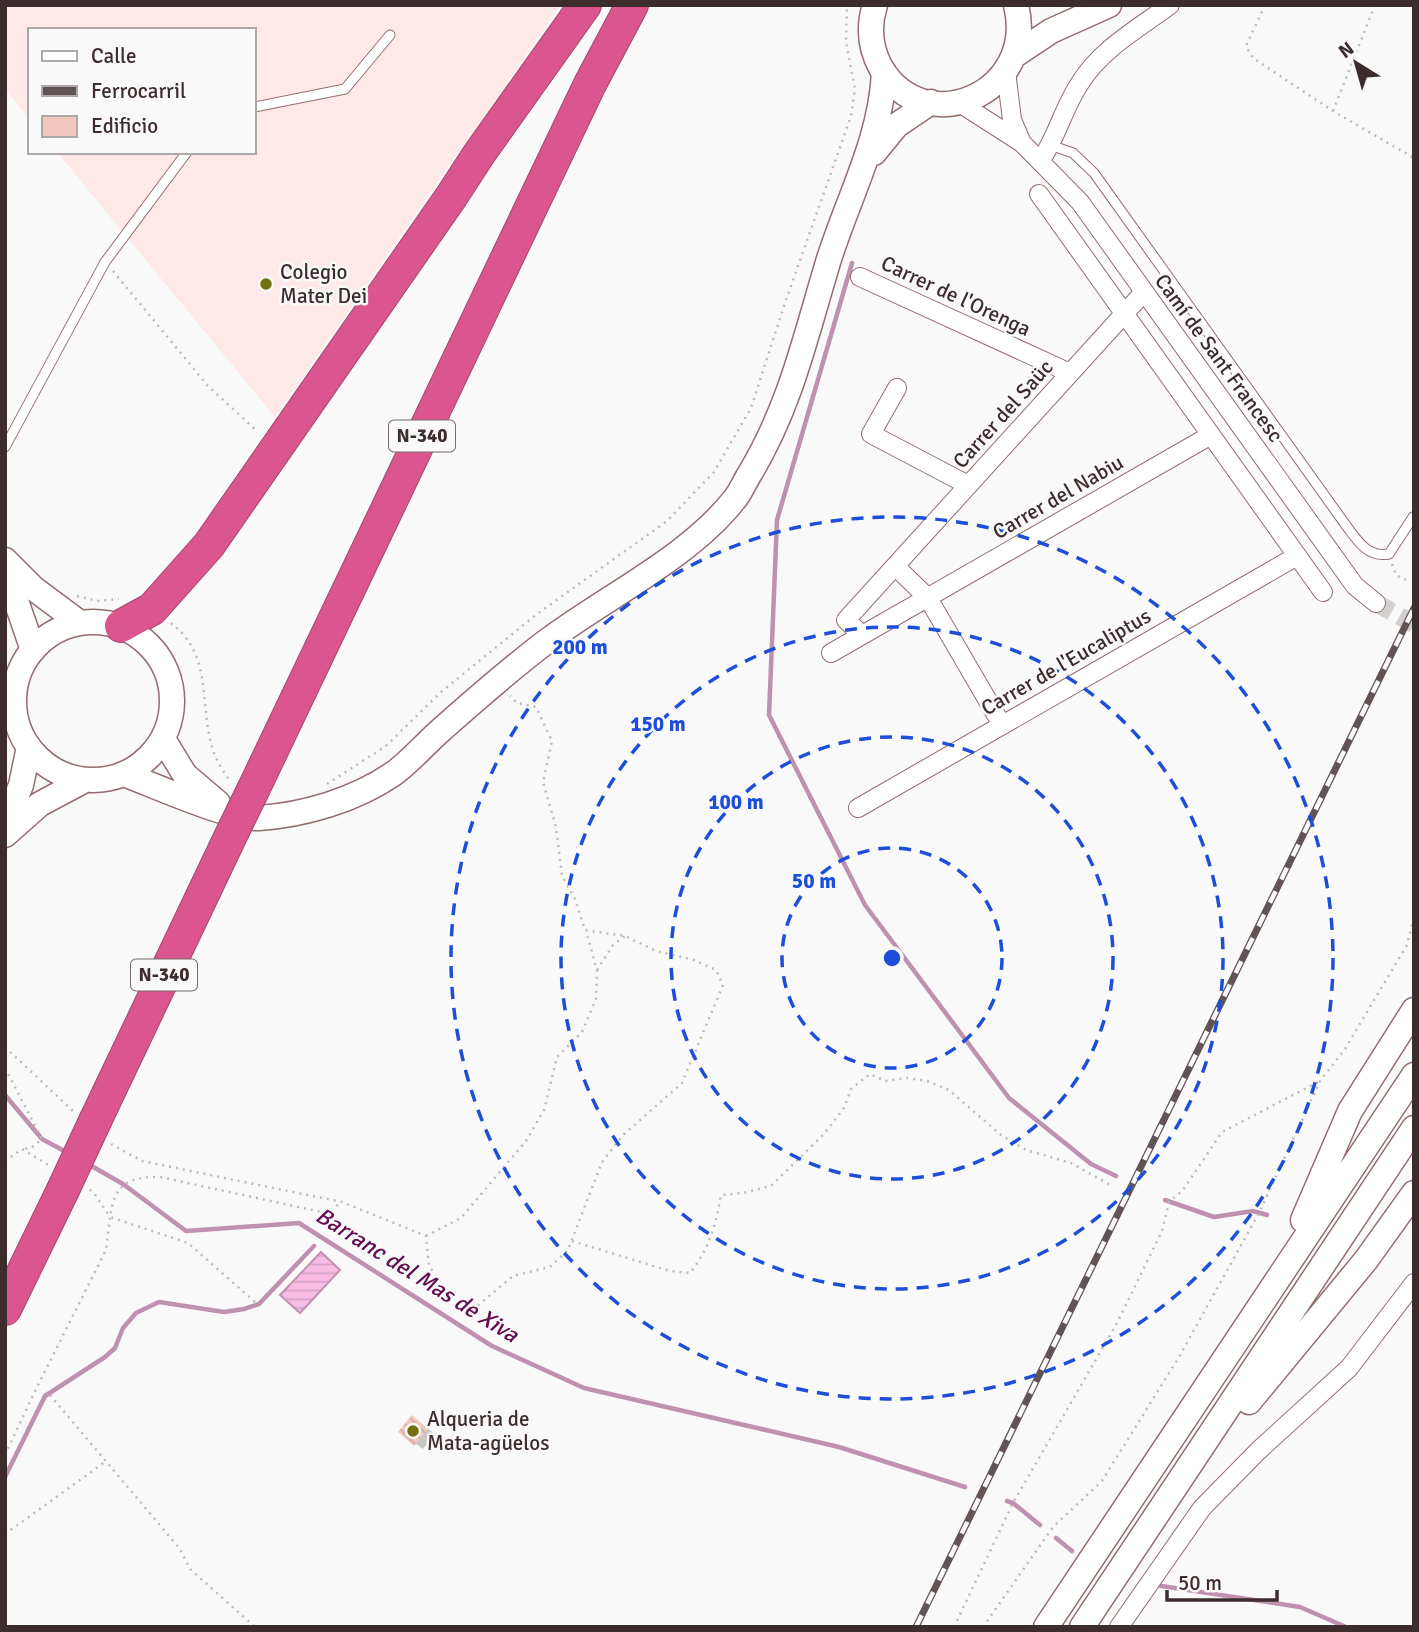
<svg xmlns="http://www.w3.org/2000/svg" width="1419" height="1632" font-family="Signika,sans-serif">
<defs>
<pattern id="water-rules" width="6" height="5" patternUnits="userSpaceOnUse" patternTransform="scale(1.75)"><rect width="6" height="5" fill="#f8bce5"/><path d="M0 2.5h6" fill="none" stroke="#d6a2c5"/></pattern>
<pattern id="building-back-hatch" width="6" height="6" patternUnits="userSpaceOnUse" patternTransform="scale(1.75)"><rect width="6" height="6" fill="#f2c8be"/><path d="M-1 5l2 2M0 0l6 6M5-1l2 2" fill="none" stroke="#d0aca4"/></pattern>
</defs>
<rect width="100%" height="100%" fill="#f9f9f9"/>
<path fill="#fee8e8" d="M 5,5 L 561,5 L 275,417 L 57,152 L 254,152 L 254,30 L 30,30 L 30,119 L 5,89 Z"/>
<path fill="url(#water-rules)" stroke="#c091ae" stroke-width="2" d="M 321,1252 L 340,1270 L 300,1313 L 280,1295 Z"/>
<path fill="#0003" d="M 419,1422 L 435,1434 L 423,1449 L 400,1432 Z"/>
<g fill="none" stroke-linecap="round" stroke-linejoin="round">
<path stroke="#c091ae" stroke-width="4.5" d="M 852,263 L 777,520 L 769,715 L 865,905 L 1009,1098 L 1091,1164 L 1116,1176
M 5,1095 L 42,1139 L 68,1153
M 88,1164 L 123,1184 L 186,1231 L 299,1223 L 492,1346 L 584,1388 L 839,1447 L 965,1487
M 1165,1200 L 1214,1217 L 1253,1211 L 1267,1215
M 5,1477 L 45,1396 L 105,1357 L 115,1348 L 123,1328 L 136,1313 L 159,1302 L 224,1312 L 244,1309 L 259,1304 L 314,1246
M 1007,1501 L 1013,1503 L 1040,1525
M 1056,1538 L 1072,1551
M 1155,1585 L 1300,1607 L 1346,1627"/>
</g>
<path fill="url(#building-back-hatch)" d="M 412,1415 L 428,1429 L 414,1446 L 398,1432 Z"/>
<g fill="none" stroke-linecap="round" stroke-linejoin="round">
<path stroke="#d3d0d0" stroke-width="18" stroke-dasharray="18 9" stroke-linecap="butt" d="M 1376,603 L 1414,624"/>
<defs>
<path id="lane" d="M 254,107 L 345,89 L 390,35
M 1050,145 L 1073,153 L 1094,173 L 1345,524 C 1357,540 1367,558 1389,554 L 1413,517
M 5,447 L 105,262 L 187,152"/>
<path id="street" d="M 1006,71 L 1012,120 L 1022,143
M 958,102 L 1022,143 L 1080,202 L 1355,586 L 1376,603
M 1041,160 C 1057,136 1064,107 1080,83 C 1101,49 1139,28 1170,5
M 1039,194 L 1323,592
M 860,277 L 1070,373
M 897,388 L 871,434 L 968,485
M 895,566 L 928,598 L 1002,725
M 862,635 L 846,620 L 1144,292
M 831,653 L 1211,435
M 858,808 L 1297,556
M 1119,1627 L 1202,1508 L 1258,1451 L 1349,1368 L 1414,1283"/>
<path id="secondary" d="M 875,5 C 868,27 870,48 881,68 C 925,142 1038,93 1016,5
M 1015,55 L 1051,31 L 1109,5
M 874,153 L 897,125 L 931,102
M 5,560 L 33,588 L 80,623
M 5,576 L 14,595 L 33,650
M14 701a79 79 0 1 1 158 0a79 79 0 1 1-158 0Z
M 163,739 L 185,775 L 218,803
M 124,774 C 156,786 228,819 259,818 C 304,815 355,800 393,774 C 410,762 425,744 441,730 C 476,699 512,667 550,639 C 608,596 689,557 734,500 C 740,493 744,483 749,475 C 791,406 806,334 829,259 C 849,196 881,139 884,72
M 5,824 L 21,785 L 29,747
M 5,835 L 40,804 L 85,780
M 1303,1220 L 1350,1111 L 1414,1010
M 1249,1402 L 1366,1260 L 1414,1193
M 1046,1627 L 1414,1075
M 1082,1627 L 1414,1128"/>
<path id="highway" d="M 121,626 L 152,609 L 209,545 L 451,197 L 479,154 L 585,5
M 254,788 L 590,84 L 632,5
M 96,1119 L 233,831
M 5,1309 L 62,1192"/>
</defs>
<use href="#lane" stroke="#946d6f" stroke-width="11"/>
<use href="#street" stroke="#946d6f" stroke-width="20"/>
<use href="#secondary" stroke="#946d6f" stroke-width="27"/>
<use href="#highway" stroke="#a4476c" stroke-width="34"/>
<path stroke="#c0bbbb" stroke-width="2.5" stroke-dasharray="2 5" stroke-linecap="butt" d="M 1265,5 L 1246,46 L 1253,58 L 1333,111 L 1414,158
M 1333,111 L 1375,5
M 113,271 L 208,386 L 258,432
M 1392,564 L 1396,575 L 1406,580
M 77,596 L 97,601 L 119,599
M 171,623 C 211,654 200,696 210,739 C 213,755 221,769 231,782
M 327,784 L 386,746 L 441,692 L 537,614 L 667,521 L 714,472 L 751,408 L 785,303 L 851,116 L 855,89 L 846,42 L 847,5
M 597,970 L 613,945 L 625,936
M 5,1047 L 74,1112
M 5,1068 L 42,1139 L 31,1148 L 22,1149
M 111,1144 L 142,1161 L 342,1202 L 426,1236 L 429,1266 L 446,1291 L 476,1307 L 513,1276 L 550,1267 L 568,1250 L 602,1162 L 623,1135 L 682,1083 L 723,985 L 716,970 L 694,960 L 656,951 L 625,936 L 585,930 L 575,899 L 562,876 L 556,827 L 543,782 L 552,741 L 536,707 L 517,703 L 510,696
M 5,1161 L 22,1149 L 50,1166
M 426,1236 L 461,1218 L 526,1141 L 544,1110 L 557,1057 L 582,1032 L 596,999 L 597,970 L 586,931
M 572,1241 L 670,1271 L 690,1273 C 709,1249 716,1225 721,1195 L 743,1193 L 771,1186 L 824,1134 L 844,1108 L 851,1089 L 870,1074 L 885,1081 L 907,1078 L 927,1081 L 949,1090 L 1001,1135 L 1026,1150 L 1071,1163 L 1112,1186
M 255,1302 L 188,1243 L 110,1217 C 115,1183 128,1177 160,1177 L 326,1213 L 341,1203
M 50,1395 L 180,1549 L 190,1569 L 255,1627
M 5,1455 L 37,1387 L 106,1250 L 110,1217 L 94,1193 L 89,1189
M 5,1534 L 105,1462
M 954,1627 L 1013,1503 L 1117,1323 L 1162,1231 L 1169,1202 L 1183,1190 L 1222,1132 L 1320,1081
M 983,1627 L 1053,1527 L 1102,1481 L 1179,1357 L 1259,1213 L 1320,1081 L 1345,1049 L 1407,945 L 1414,917"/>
<use href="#lane" stroke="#fff" stroke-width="9"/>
<use href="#street" stroke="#fff" stroke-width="18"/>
<use href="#secondary" stroke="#fff" stroke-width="24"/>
<use href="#highway" stroke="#db558e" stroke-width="32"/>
<defs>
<path id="rail" d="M 916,1627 L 1414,608"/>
</defs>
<use href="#rail" stroke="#625455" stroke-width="7"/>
<use href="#rail" stroke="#f9f9f9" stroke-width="4.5" stroke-dasharray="13" stroke-linecap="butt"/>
<defs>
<path id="highway-bridge" d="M 233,831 L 254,788
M 62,1192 L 96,1119"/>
</defs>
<use href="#highway-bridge" stroke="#a4476c" stroke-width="34" stroke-linecap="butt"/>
<use href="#highway-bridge" stroke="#db558e" stroke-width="32"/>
</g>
<g fill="none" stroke="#1d4ed8" stroke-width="3.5" stroke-dasharray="12 9">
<circle cx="892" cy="958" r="110"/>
<circle cx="892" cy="958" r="221"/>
<circle cx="892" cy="958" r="331"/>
<circle cx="892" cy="958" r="441"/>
</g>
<g fill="#716f10" stroke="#f9f9f9" stroke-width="2.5">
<circle cx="266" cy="284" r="7"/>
<circle cx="413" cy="1431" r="7"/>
</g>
<g text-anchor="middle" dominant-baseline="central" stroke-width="5" stroke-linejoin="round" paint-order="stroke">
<g fill="#f9f9f9" stroke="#756a6a" stroke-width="2">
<rect x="389" y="420.5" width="66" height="31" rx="5"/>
<rect x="131" y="959.5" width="66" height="31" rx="5"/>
</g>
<g font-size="19" font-weight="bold" fill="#3d2c2d">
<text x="422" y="436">N-340</text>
<text x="164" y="975">N-340</text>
</g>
<g font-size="21" fill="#3d2c2d" stroke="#f9f9f9" text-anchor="start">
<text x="280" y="272">Colegio<tspan x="280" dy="24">Mater Dei</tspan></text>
<text x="427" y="1419">Alqueria de<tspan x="427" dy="24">Mata-agüelos</tspan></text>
</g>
<g font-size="21" fill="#3d2c2d" stroke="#f9f9f9">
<text transform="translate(956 296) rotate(25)">Carrer de l'Orenga</text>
<text transform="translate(1219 358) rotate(54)">Camí de Sant Francesc</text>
<text transform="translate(1003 414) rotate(-48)">Carrer del Saüc</text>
<text transform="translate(1058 497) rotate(-30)">Carrer del Nabiu</text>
<text transform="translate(1066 662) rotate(-30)">Carrer de l'Eucaliptus</text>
</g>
<g font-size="23" font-style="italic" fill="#630c51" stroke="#f9f9f9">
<text transform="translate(417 1275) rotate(32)">Barranc del Mas de Xiva</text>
</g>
</g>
<circle cx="892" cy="958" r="10" fill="#1d4ed8" stroke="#f9f9f9" stroke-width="3.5"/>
<g font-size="21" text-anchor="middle" font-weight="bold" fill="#1d4ed8" stroke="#f9f9f9" stroke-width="5" stroke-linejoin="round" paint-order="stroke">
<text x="580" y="654">200 m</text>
<text x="658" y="731">150 m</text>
<text x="736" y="809">100 m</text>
<text x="814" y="888">50 m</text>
</g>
<rect width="1419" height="1632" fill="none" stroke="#3d2c2d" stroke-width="14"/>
<rect x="28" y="28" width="228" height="126" fill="#f9f9f9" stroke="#aea7a7" stroke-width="2"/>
<rect x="42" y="51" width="35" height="10" fill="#ffffff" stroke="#aea7a7" stroke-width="2"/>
<text x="91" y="63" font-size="21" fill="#3d2c2d">Calle</text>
<rect x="42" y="86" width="35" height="10" fill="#625455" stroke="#aea7a7" stroke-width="2"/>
<text x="91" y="98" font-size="21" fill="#3d2c2d">Ferrocarril</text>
<rect x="42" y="116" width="35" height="21" fill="#f2c8be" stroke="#aea7a7" stroke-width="2"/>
<text x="91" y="133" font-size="21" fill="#3d2c2d">Edificio</text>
<g transform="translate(1356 63) rotate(323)" stroke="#f9f9f9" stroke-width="5" paint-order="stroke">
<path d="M0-5L12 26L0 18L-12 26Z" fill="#3d2c2d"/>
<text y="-10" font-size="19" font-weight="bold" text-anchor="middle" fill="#3d2c2d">N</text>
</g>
<path d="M1167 1590v10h110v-10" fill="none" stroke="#3d2c2d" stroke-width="3.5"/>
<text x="1178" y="1590" font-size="21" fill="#3d2c2d" stroke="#f9f9f9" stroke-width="5" paint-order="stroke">50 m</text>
</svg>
